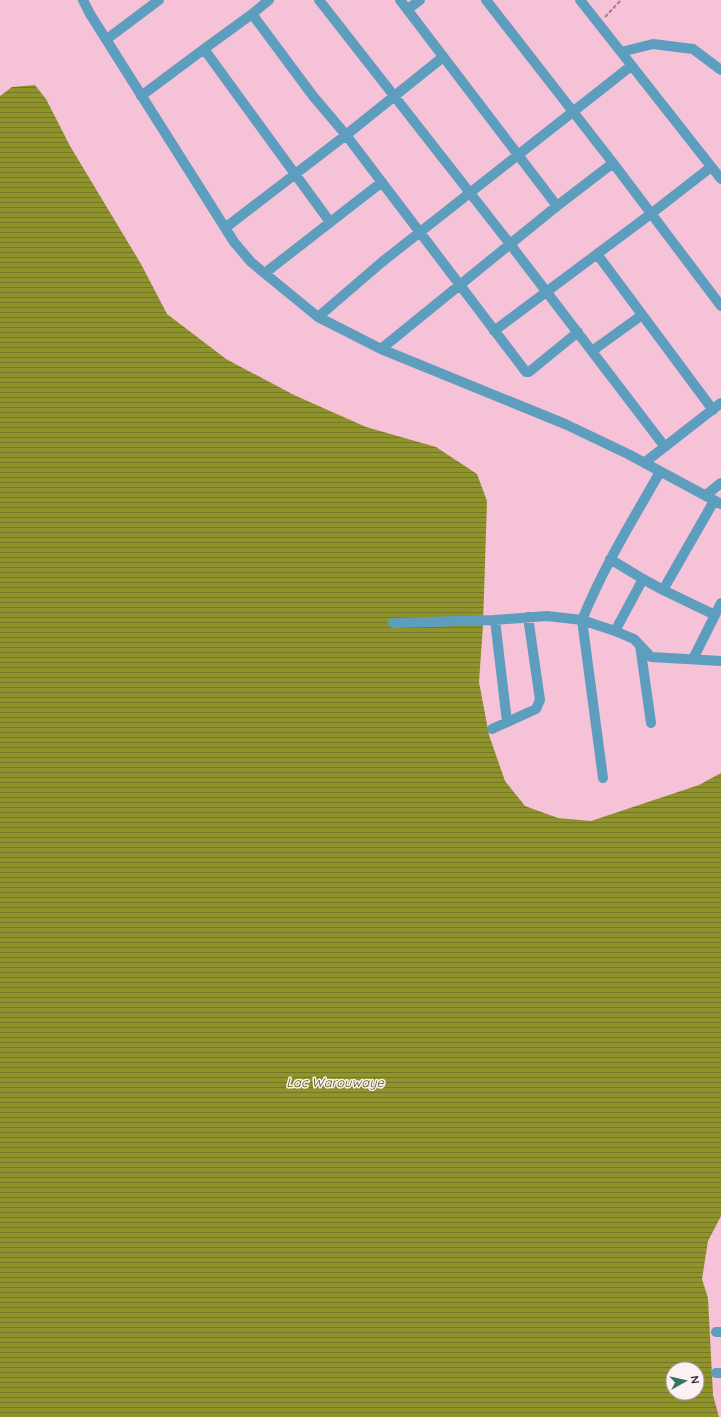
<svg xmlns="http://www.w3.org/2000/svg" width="721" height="1417" font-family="Quicksand,sans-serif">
<defs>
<pattern id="water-rules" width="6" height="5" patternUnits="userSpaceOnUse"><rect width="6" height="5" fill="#8e932c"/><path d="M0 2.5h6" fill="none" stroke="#757726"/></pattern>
</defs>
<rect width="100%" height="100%" fill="#f5c2d7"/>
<path fill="url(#water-rules)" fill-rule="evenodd" d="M 35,85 L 46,99 L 70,146 L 141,264 L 167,314 L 226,359 L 294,395 L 366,427 L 436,447 L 477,474 L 487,501 L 483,625 L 479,682 L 489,735 L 505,781 L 525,806 L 558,818 L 591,821 L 699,785 L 721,773 L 721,1216 L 708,1241 L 702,1279 L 708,1298 L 713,1395 L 719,1417 L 0,1417 L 0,96 L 12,87 ZM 673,1369 L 697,1369 L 697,1393 L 673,1393 Z"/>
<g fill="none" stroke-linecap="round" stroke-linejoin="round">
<path stroke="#a3798b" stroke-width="2" stroke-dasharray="4 2" stroke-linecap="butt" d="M 605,17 L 621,0"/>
<path stroke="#5d9ebf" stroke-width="10" d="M 83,0 L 90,14 L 234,242 L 251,262 L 318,317 L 381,349 L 565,424 L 628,454 L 721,504
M 269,0 L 252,14 L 313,96 L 346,135 L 443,57
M 319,0 L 510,244 L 665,447
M 400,0 L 557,206
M 486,0 L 613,163 L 721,306
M 580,0 L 721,179
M 408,9 L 420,0
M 252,14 L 204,49 L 330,222
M 107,39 L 159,0
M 621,52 L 653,44 L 693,49 L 721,70
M 141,96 L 204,49
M 225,228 L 346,135 L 526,372 L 529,372 L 578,332
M 597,254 L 713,410
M 265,273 L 382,182
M 318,317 L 382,262 L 631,66
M 494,331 L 652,213 L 711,167
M 381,349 L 557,206 L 613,163
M 592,351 L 642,315
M 644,463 L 721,403
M 660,472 C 632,521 603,568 582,620 L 615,631 L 634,639 L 651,657 L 721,661
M 706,495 L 721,483
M 610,559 L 643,579
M 663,590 L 715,615
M 495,620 L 507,722
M 393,623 L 495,620 L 547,616 L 582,620 L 603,778
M 615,631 L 643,579 L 663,590 L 714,501
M 640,645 L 651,723
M 693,659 L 721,603
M 492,729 L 536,709 L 540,700 L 528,617
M 716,1332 L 721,1332
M 716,1373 L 721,1373"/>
</g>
<g text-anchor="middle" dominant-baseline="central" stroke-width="3" stroke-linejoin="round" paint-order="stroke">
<g font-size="13" font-style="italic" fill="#575a11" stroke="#faf1f4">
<text x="335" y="1082">Lac Warouwaye</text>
</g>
</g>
<g transform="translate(685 1381) rotate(82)"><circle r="19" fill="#faf1f4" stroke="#af9da4"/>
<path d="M0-3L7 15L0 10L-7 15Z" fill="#347461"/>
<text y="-6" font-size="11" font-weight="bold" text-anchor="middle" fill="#3e1f2d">N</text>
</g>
</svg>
